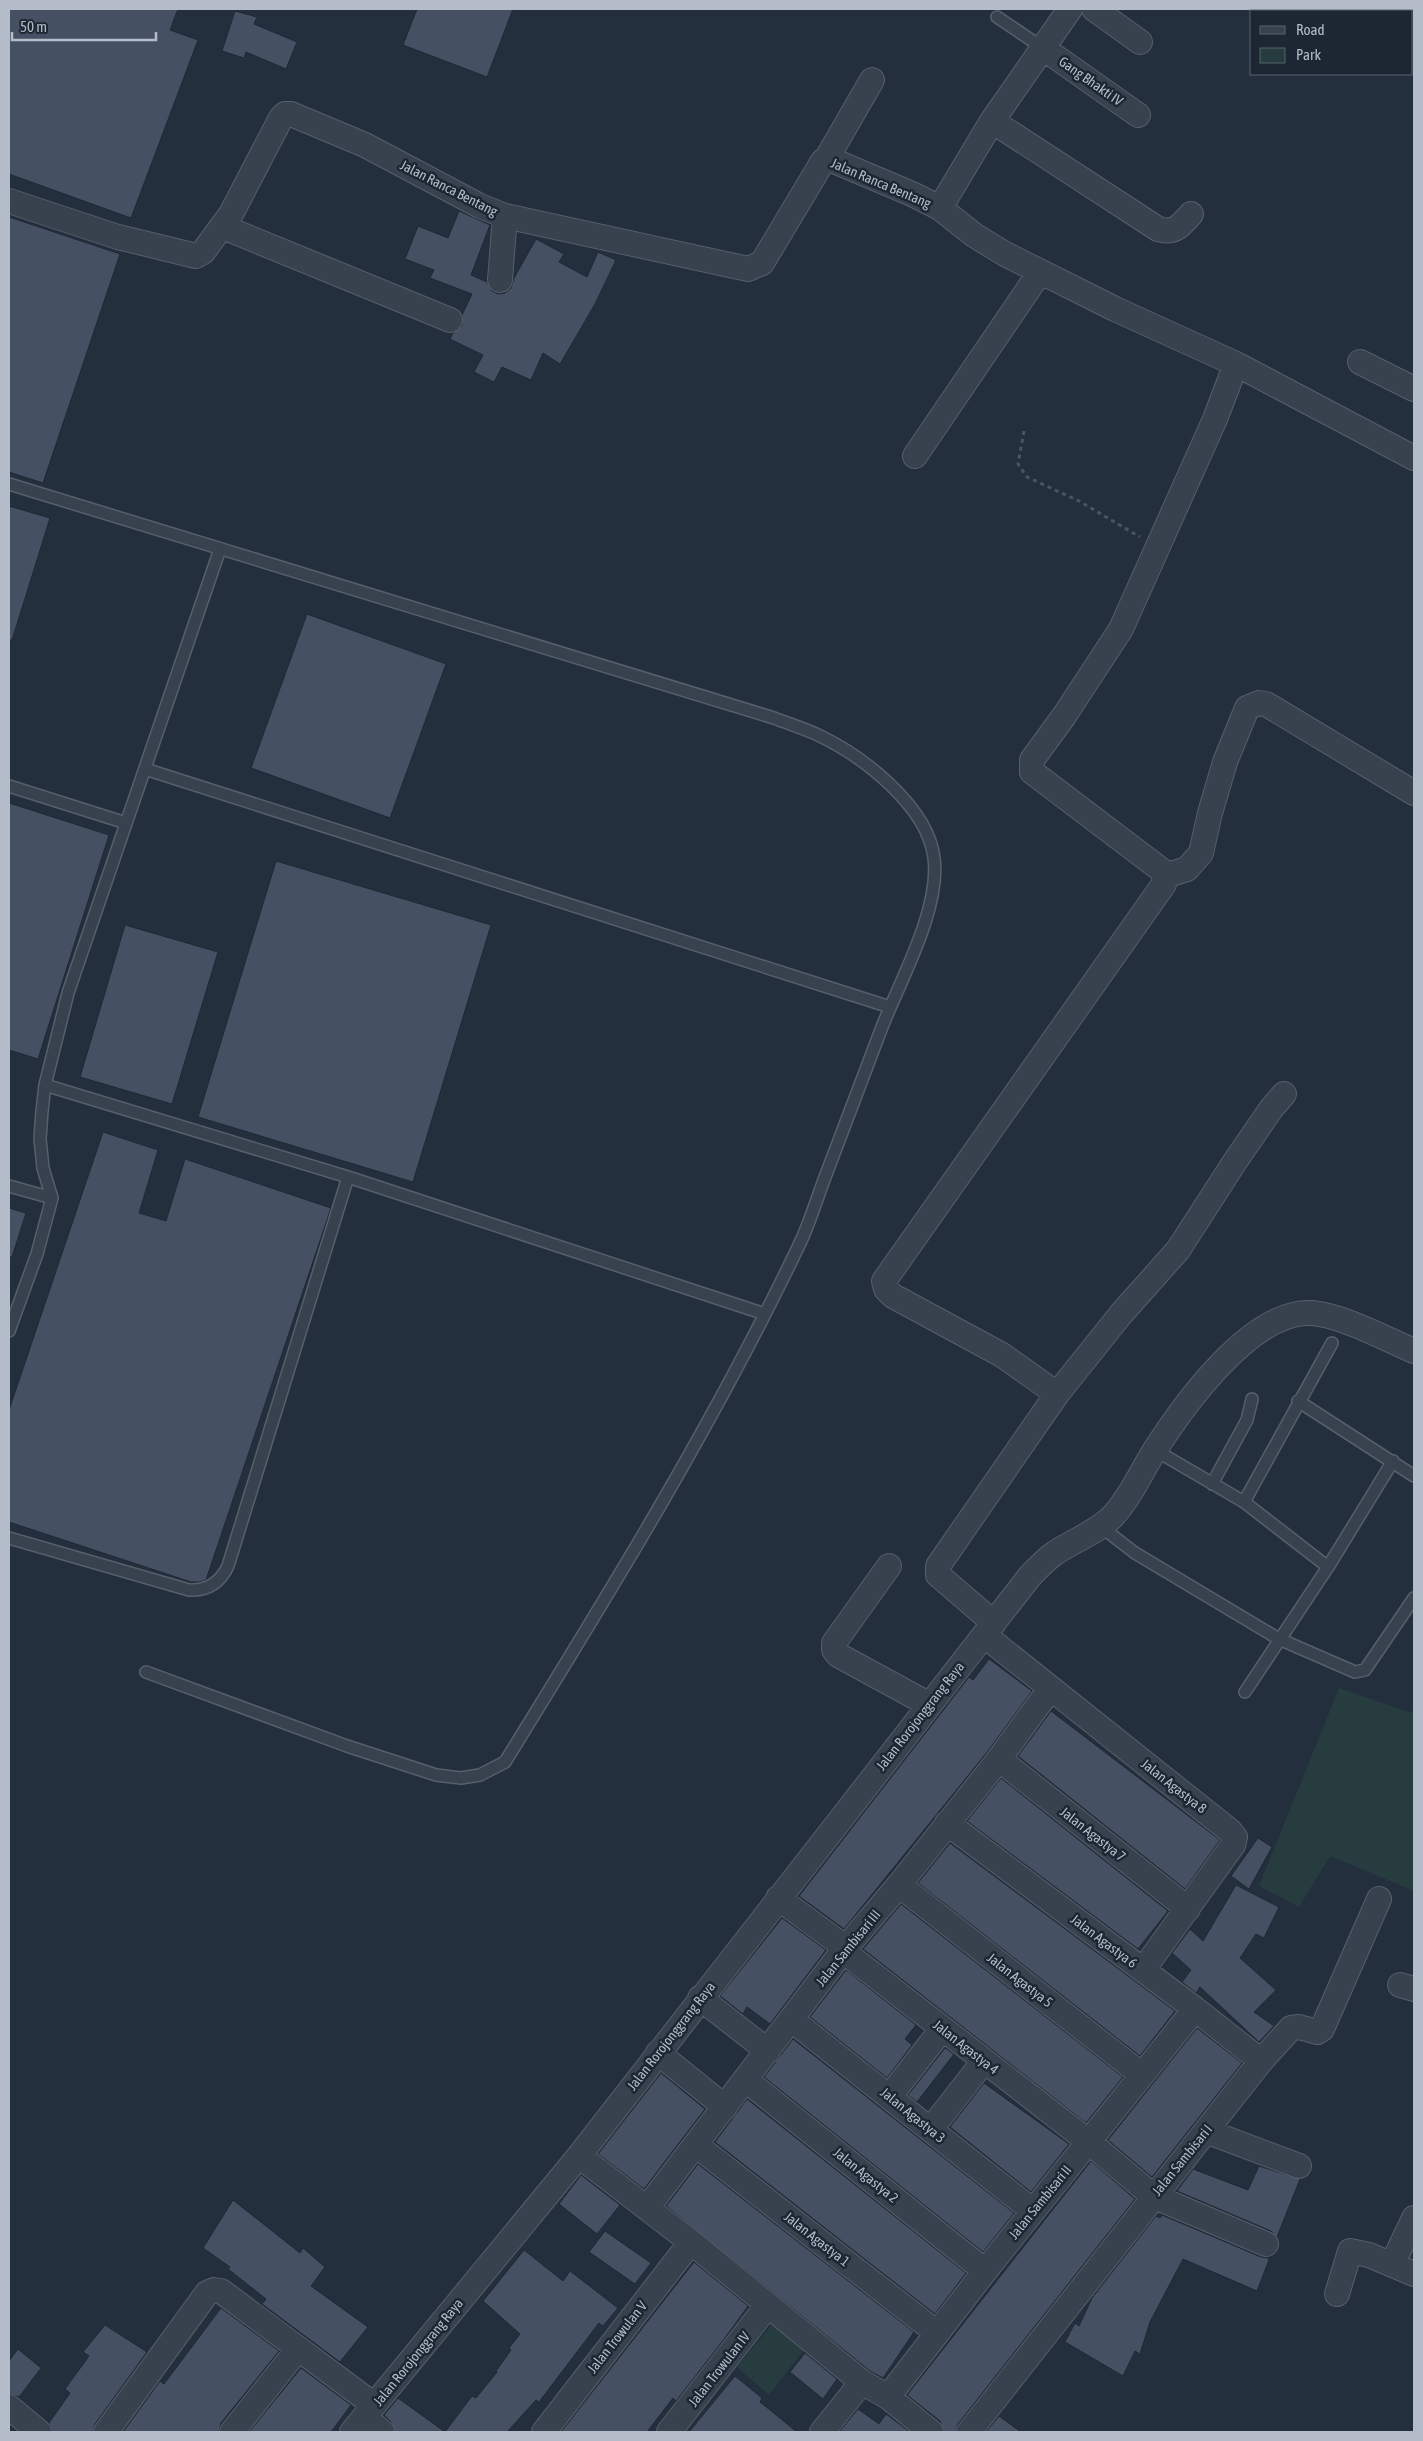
<svg xmlns="http://www.w3.org/2000/svg" width="1423" height="2441" font-family="'Asap Condensed',sans-serif">
<rect width="100%" height="100%" fill="#242f3e"/>
<path fill="#263c3f" d="M 1339,1688 L 1412,1713 L 1414,1708 L 1414,1891 L 1330,1856 L 1299,1907 L 1259,1886 Z
M 772,2324 L 804,2350 L 769,2395 L 737,2367 Z"/>
<path fill="#455162" stroke="#1f2835" d="M 9,9 L 178,9 L 170,30 L 198,40 L 131,218 L 9,174 Z
M 417,9 L 513,9 L 487,77 L 403,45 Z
M 235,11 L 257,17 L 254,24 L 297,42 L 286,69 L 246,52 L 244,58 L 222,51 Z
M 459,211 L 490,225 L 471,275 L 487,282 L 492,291 L 498,294 L 505,293 L 511,288 L 514,278 L 536,239 L 564,254 L 559,262 L 587,277 L 598,252 L 616,260 L 595,304 L 560,364 L 543,353 L 531,380 L 502,367 L 494,382 L 474,372 L 483,355 L 450,339 L 453,333 L 462,326 L 462,315 L 472,294 L 430,278 L 434,270 L 405,259 L 418,226 L 448,238 Z
M 9,217 L 120,254 L 43,483 L 9,472 Z
M 9,506 L 50,518 L 12,640 L 9,640 Z
M 307,614 L 446,664 L 390,818 L 251,768 Z
M 9,803 L 109,835 L 38,1059 L 9,1050 Z
M 276,861 L 491,925 L 413,1182 L 198,1117 Z
M 125,925 L 218,952 L 172,1104 L 80,1077 Z
M 103,1132 L 158,1150 L 139,1213 L 166,1221 L 185,1159 L 331,1208 L 206,1580 L 200,1582 L 191,1582 L 9,1522 L 9,1410 Z
M 9,1208 L 26,1213 L 12,1257 L 9,1257 Z
M 989,1659 L 1032,1691 L 988,1751 L 844,1929 L 799,1896 L 969,1677 L 973,1680 Z
M 1051,1711 L 1220,1840 L 1185,1889 L 1018,1756 Z
M 1001,1778 L 1168,1911 L 1138,1949 L 967,1821 Z
M 1258,1838 L 1272,1847 L 1249,1889 L 1231,1876 Z
M 950,1843 L 1175,2011 L 1140,2056 L 918,1883 Z
M 1236,1885 L 1279,1907 L 1264,1938 L 1256,1934 L 1240,1958 L 1276,1990 L 1254,2012 L 1274,2026 L 1259,2042 L 1200,1987 L 1196,1993 L 1182,1982 L 1191,1970 L 1172,1953 L 1190,1929 L 1203,1941 Z
M 901,1904 L 1123,2077 L 1086,2123 L 863,1949 Z
M 782,1918 L 826,1950 L 770,2024 L 747,2007 L 743,2014 L 720,1996 Z
M 846,1970 L 916,2025 L 905,2039 L 912,2045 L 887,2078 L 810,2017 Z
M 1197,2028 L 1242,2063 L 1152,2177 L 1108,2140 Z
M 793,2039 L 1014,2213 L 983,2252 L 764,2077 Z
M 945,2048 L 954,2054 L 917,2102 L 908,2095 Z
M 661,2073 L 705,2109 L 644,2189 L 598,2154 Z
M 984,2083 L 1069,2144 L 1031,2192 L 950,2127 Z
M 747,2099 L 966,2273 L 935,2314 L 715,2142 Z
M 1091,2161 L 1135,2199 L 958,2424 L 956,2432 L 944,2432 L 940,2421 L 907,2395 Z
M 698,2164 L 914,2332 L 883,2378 L 870,2371 L 666,2206 Z
M 1259,2166 L 1300,2179 L 1277,2237 L 1271,2231 L 1177,2191 L 1193,2169 L 1248,2190 Z
M 581,2175 L 620,2205 L 597,2234 L 559,2204 Z
M 233,2200 L 300,2253 L 303,2248 L 325,2267 L 311,2286 L 368,2327 L 340,2362 L 262,2304 L 266,2299 L 228,2269 L 230,2267 L 203,2248 Z
M 1162,2215 L 1261,2257 L 1268,2258 L 1269,2260 L 1257,2291 L 1183,2259 L 1150,2322 L 1140,2354 L 1135,2351 L 1123,2376 L 1065,2342 L 1075,2323 L 1079,2326 L 1092,2298 L 1156,2216 L 1160,2218 Z
M 605,2231 L 651,2263 L 635,2284 L 589,2252 Z
M 524,2250 L 563,2281 L 570,2271 L 618,2308 L 603,2326 L 599,2323 L 539,2402 L 536,2400 L 507,2432 L 395,2432 L 391,2422 L 384,2415 L 398,2398 L 445,2432 L 472,2396 L 476,2398 L 497,2372 L 496,2371 L 511,2350 L 509,2348 L 520,2334 L 483,2301 Z
M 694,2262 L 748,2306 L 725,2338 L 676,2401 L 673,2398 L 647,2432 L 561,2432 Z
M 221,2308 L 279,2351 L 221,2423 L 219,2432 L 123,2432 L 160,2381 L 164,2384 Z
M 105,2325 L 147,2352 L 95,2424 L 93,2432 L 52,2432 L 49,2423 L 70,2393 L 65,2389 L 89,2356 L 83,2352 Z
M 18,2349 L 41,2368 L 19,2397 L 9,2394 L 9,2361 Z
M 805,2353 L 837,2379 L 823,2399 L 790,2372 Z
M 301,2368 L 351,2405 L 331,2432 L 249,2432 Z
M 735,2376 L 762,2398 L 760,2402 L 797,2432 L 689,2432 Z
M 858,2409 L 879,2424 L 886,2414 L 910,2432 L 839,2432 Z
M 999,2416 L 1021,2432 L 986,2432 Z"/>
<g fill="none" stroke-linecap="round" stroke-linejoin="round">
<defs>
<path id="lane" d="M 997,17 L 1043,48
M 9,484 L 774,718 C 789,724 806,729 820,736 C 864,757 928,807 934,858 C 941,908 900,981 882,1027 C 863,1076 845,1124 827,1172 C 818,1195 811,1219 801,1241 C 715,1422 610,1592 505,1762 L 480,1775 L 461,1778 L 436,1775 L 347,1746 L 146,1672
M 145,769 L 890,1007
M 9,786 L 126,823
M 45,1085 L 348,1177 L 765,1314
M 9,1186 L 52,1198
M 9,1331 L 37,1254 L 52,1198 L 43,1168 L 40,1139 L 42,1111 L 45,1085 L 68,993 L 220,549
M 1298,1401 L 1414,1476
M 1155,1450 L 1244,1502 L 1328,1567 L 1245,1692
M 1212,1484 L 1247,1420 L 1252,1399
M 1244,1502 L 1332,1343
M 1100,1526 L 1135,1553 L 1279,1639 L 1355,1672 L 1365,1670 L 1414,1598
M 9,1538 L 189,1590 C 207,1591 220,1583 228,1566 L 348,1177
M 1328,1567 L 1393,1461"/>
<path id="street" d="M 1094,9 L 1140,42
M 1043,48 L 1138,115
M 992,121 L 1158,229 C 1175,234 1180,226 1191,214
M 827,158 L 872,80
M 9,201 L 118,237 L 196,256 L 203,252 L 231,214 L 281,118 L 285,114 L 291,114 L 365,145 L 480,206 L 505,216 L 748,269 L 762,263 L 823,161 L 827,158 L 912,194 L 940,208 L 974,235 L 1005,254 L 1115,309 L 1236,364 L 1414,458
M 940,208 L 992,121 L 1070,9
M 223,227 L 450,320
M 500,280 L 505,216
M 1360,362 L 1414,389
M 915,456 L 1040,272
M 1165,876 L 1187,869 L 1201,853 L 1210,813 L 1225,762 L 1247,708 L 1259,703 L 1266,704 L 1414,793
M 1057,1394 L 1002,1355 L 893,1296 L 886,1289 L 884,1281 L 1164,884 L 1164,872 L 1032,772 L 1032,760 L 1064,716 L 1121,629 L 1215,419 L 1236,364
M 889,1566 L 834,1643 L 834,1650 L 838,1655 L 928,1704
M 994,1623 L 938,1575 L 938,1566 L 1057,1394 L 1121,1314 L 1178,1250 L 1234,1163 L 1271,1109 L 1284,1094
M 984,1635 L 1230,1831 L 1235,1837 L 1233,1845 L 1143,1970
M 999,1759 L 1188,1909
M 947,1823 L 1195,2009 L 1261,2061
M 899,1885 L 1142,2075
M 778,1898 L 846,1948
M 843,1951 L 1089,2142 L 1153,2196 L 1266,2244
M 1400,1985 L 1414,1989
M 700,1998 L 768,2051
M 792,2020 L 1033,2211
M 658,2053 L 725,2107
M 746,2080 L 985,2271
M 890,2096 L 942,2029
M 931,2129 L 984,2061
M 1206,2131 L 1299,2166
M 696,2145 L 937,2333
M 579,2156 L 691,2242 L 862,2382 L 888,2397 L 931,2432
M 647,2208 L 843,1951 L 899,1885 L 999,1759 L 1050,1689
M 1397,2254 L 1414,2218
M 1337,2294 L 1350,2251 L 1369,2255 L 1414,2274
M 888,2397 L 985,2271 L 1195,2009
M 9,2407 L 39,2432
M 364,2417 L 382,2432
M 106,2432 L 207,2293 L 214,2290 L 221,2291 L 374,2405
M 232,2432 L 298,2349
M 352,2432 L 579,2156 L 1030,1576 C 1038,1568 1045,1560 1055,1553 C 1073,1541 1097,1532 1112,1517 C 1130,1498 1141,1472 1155,1450 C 1183,1406 1252,1309 1312,1313 C 1341,1315 1386,1339 1414,1351
M 544,2432 L 691,2242
M 669,2432 L 768,2305
M 822,2432 L 862,2382
M 969,2432 L 1261,2061 L 1291,2028 L 1299,2027 L 1317,2032 L 1322,2029 L 1379,1899"/>
</defs>
<use href="#lane" stroke="#565f6c" stroke-width="14"/>
<use href="#street" stroke="#565f6c" stroke-width="26"/>
<path stroke="#44595c" stroke-width="3" stroke-dasharray="4 4" stroke-linecap="butt" d="M 1024,431 L 1018,464 L 1027,477 L 1079,501 L 1140,537"/>
<use href="#lane" stroke="#38414e" stroke-width="11"/>
<use href="#street" stroke="#38414e" stroke-width="24"/>
</g>
<g text-anchor="middle" dominant-baseline="central" stroke-width="5" stroke-linejoin="round" paint-order="stroke">
<g font-size="14" fill="#b4bcc9" stroke="#1d2633">
<text transform="translate(1091 81) rotate(35)">Gang Bhakti IV</text>
<text transform="translate(881 183) rotate(23)">Jalan Ranca Bentang</text>
<text transform="translate(449 188) rotate(27)">Jalan Ranca Bentang</text>
<text transform="translate(920 1716) rotate(-52)">Jalan Rorojonggrang Raya</text>
<text transform="translate(1174 1786) rotate(38)">Jalan Agastya 8</text>
<text transform="translate(1093 1834) rotate(38)">Jalan Agastya 7</text>
<text transform="translate(1104 1941) rotate(37)">Jalan Agastya 6</text>
<text transform="translate(848 1948) rotate(-51)">Jalan Sambisari III</text>
<text transform="translate(1020 1980) rotate(38)">Jalan Agastya 5</text>
<text transform="translate(671 2036) rotate(-52)">Jalan Rorojonggrang Raya</text>
<text transform="translate(966 2047) rotate(38)">Jalan Agastya 4</text>
<text transform="translate(913 2115) rotate(39)">Jalan Agastya 3</text>
<text transform="translate(1182 2160) rotate(-51)">Jalan Sambisari I</text>
<text transform="translate(866 2175) rotate(39)">Jalan Agastya 2</text>
<text transform="translate(1040 2202) rotate(-51)">Jalan Sambisari II</text>
<text transform="translate(817 2239) rotate(38)">Jalan Agastya 1</text>
<text transform="translate(617 2337) rotate(-52)">Jalan Trowulan V</text>
<text transform="translate(418 2352) rotate(-51)">Jalan Rorojonggrang Raya</text>
<text transform="translate(719 2369) rotate(-52)">Jalan Trowulan IV</text>
</g>
</g>
<rect width="1423" height="2441" fill="none" stroke="#b4bcc9" stroke-width="20"/>
<rect x="1250" y="10" width="162" height="65" fill="#1d2633" stroke="#59626f"/>
<rect x="1260" y="26" width="25" height="8" fill="#38414e" stroke="#59626f"/>
<text x="1296" y="35" font-size="15" fill="#b4bcc9">Road</text>
<rect x="1260" y="48" width="25" height="15" fill="#263c3f" stroke="#59626f"/>
<text x="1296" y="60" font-size="15" fill="#b4bcc9">Park</text>
<path d="M12 32v8h144v-8" fill="none" stroke="#b4bcc9" stroke-width="2.5"/>
<text x="20" y="32" font-size="15" fill="#b4bcc9" stroke="#1d2633" stroke-width="4" paint-order="stroke">50 m</text>
</svg>
